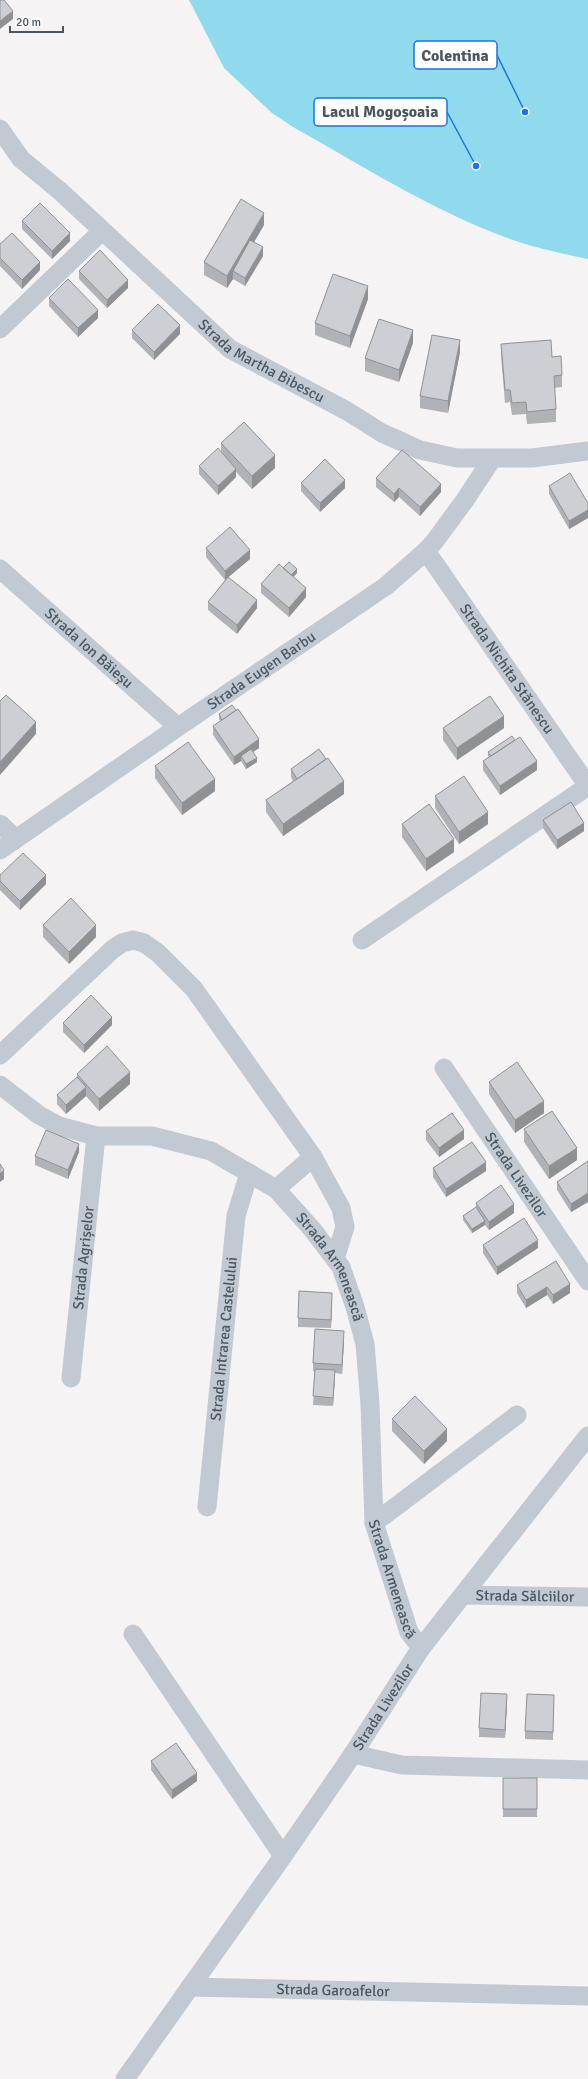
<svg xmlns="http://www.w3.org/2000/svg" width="588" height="2079" font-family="Signika,sans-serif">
<rect width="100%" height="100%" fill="#f5f3f3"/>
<path fill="#90daee" d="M 189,0 L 588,0 L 588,259 C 558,253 526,246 497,234 C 427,207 359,164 293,127 L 272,113 L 224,68 Z"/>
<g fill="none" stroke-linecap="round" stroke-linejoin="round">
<g stroke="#c1cad2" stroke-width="19">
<path id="s1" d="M 0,129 L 21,159 L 60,191 L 230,349 L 347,411 L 382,433 L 420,450 L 457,458 L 532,458 L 588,451"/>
<path d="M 0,329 L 102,231"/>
<path id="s2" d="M 426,551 L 588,786"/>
<path id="s3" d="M 0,569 L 178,727"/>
<path d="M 0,824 L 16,839"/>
<path id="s4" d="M 0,850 L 178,727 L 386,586 L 426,551 L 435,541 L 465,500 L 492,459"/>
<path d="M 362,940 L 588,786"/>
<path d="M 0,1055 L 113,949 L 122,943 L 133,940 L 144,943 L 158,953 L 194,989 L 313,1157 L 341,1208 L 345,1227 L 335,1259"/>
<path id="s5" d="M 444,1068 L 588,1281"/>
<path id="s6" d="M 0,1085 L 39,1115 L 59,1126 L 96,1136 L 152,1136 L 211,1151 L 276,1189 L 312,1229 L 335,1259 L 341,1267 L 355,1307 L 365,1344 L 370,1404 L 374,1523 L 409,1632 L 421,1648"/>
<path d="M 276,1189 L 313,1157"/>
<path id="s7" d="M 71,1378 L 96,1136"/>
<path id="s8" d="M 207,1507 L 236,1216 L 249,1173"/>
<path d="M 374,1523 L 517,1415"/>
<path id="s9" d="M 463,1595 L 588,1597"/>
<path d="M 133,1634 L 283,1856"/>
<path d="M 353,1754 L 402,1765 L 588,1770"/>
<path id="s10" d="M 190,1987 L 588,1996"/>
<path id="s11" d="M 125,2079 L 283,1856 L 353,1754 L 421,1648 L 588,1436"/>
</g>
</g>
<path fill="#b0b2b7" d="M 22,221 L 70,241 L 52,259 L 22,229 Z
M 264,225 L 254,242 L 263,256 L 245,286 L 233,279 L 227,288 L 204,275 L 204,262 Z
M 0,244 L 40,270 L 22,289 L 0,266 Z
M 79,271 L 128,288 L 107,308 L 79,279 Z
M 49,298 L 98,318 L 78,337 L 49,306 Z
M 368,299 L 350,348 L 315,335 L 315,323 Z
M 132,330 L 180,334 L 154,360 L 132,338 Z
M 413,343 L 399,382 L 365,371 L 365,358 Z
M 501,344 L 562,375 L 562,387 L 554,388 L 556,409 L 556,422 L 527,424 L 526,414 L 512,415 L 510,402 L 505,403 L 501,356 Z
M 460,352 L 448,413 L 420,408 L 420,396 Z
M 221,443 L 275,468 L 252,489 L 236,472 L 236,477 L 218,495 L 199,474 L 199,466 L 221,452 Z
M 376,478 L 441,492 L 420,516 L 399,497 L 394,502 L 376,487 Z
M 301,483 L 345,488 L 320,512 L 301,491 Z
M 549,486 L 588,503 L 588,518 L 569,529 L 549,494 Z
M 206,548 L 250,559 L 228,577 L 257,608 L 237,634 L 208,610 L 208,602 L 225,580 L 206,557 Z
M 283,568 L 297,573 L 293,577 L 306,597 L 289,617 L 261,593 L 261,584 Z
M 219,714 L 259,748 L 253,752 L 257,762 L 246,769 L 241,761 L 234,765 L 213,735 L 213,726 L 220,721 L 219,719 Z
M 443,728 L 504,728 L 457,760 L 443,740 Z
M 488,752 L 537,770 L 500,795 L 483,770 L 483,761 L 489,757 L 488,756 Z
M 155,766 L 215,791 L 182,815 L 155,778 Z
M 291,769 L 344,794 L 283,836 L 266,812 L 266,800 L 293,781 L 291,777 Z
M 435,796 L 488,824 L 459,844 L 435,808 Z
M 543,820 L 584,831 L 557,849 L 543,828 Z
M 402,824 L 454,852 L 426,871 L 402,837 Z
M 0,875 L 46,884 L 20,910 L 0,890 Z
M 43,925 L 96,937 L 69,964 L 43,937 Z
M 63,1023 L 112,1025 L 84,1053 L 63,1032 Z
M 77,1074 L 130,1084 L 99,1111 L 86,1096 L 66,1114 L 57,1104 L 57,1095 L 77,1077 Z
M 489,1082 L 544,1113 L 515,1133 L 489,1094 Z
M 524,1129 L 577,1160 L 549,1179 L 524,1142 Z
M 426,1131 L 464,1139 L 439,1157 L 426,1140 Z
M 79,1152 L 68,1179 L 35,1165 L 35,1156 Z
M 588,1161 L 588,1202 L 571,1212 L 557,1190 L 557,1182 Z
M 433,1168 L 486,1171 L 446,1197 L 433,1177 Z
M 476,1203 L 514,1213 L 489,1230 L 485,1225 L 472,1233 L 463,1220 L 463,1216 L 476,1207 Z
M 483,1245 L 538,1248 L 497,1275 L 483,1253 Z
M 556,1261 L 570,1293 L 553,1304 L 547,1295 L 526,1308 L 517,1293 L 517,1285 Z
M 332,1302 L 331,1328 L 298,1327 L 298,1318 Z
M 344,1340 L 342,1374 L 335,1373 L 333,1406 L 313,1405 L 315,1372 L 313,1371 L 313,1363 Z
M 392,1419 L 447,1441 L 424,1464 L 392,1431 Z
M 507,1703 L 505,1738 L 479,1737 L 479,1728 Z
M 554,1704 L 553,1740 L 525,1739 L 525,1731 Z
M 151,1761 L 197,1781 L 172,1799 L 151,1770 Z
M 503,1778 L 537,1778 L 537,1817 L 503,1817 Z"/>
<path fill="#909195" d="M 13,11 L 13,19 L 0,29 L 0,21 Z
M 264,213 L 264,225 L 236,273 L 233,271 L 233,279 L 227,288 L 227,276 Z
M 70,233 L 70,241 L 52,259 L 52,251 Z
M 263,247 L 263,256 L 245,286 L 245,278 Z
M 40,262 L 40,270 L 22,289 L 22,280 Z
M 128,280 L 128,288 L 107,308 L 107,300 Z
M 368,286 L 368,299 L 350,348 L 350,336 Z
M 98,310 L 98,318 L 78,337 L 78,328 Z
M 180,325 L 180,334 L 154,360 L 154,352 Z
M 413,330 L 413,343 L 399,382 L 399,370 Z
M 460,340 L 460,352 L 448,413 L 448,401 Z
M 275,455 L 275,468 L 252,489 L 252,476 Z
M 236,469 L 236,477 L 218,495 L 218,486 Z
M 345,480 L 345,488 L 320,512 L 320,503 Z
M 441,484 L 441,492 L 420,516 L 420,507 Z
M 399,488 L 399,497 L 394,502 L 394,494 Z
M 588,510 L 588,518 L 569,529 L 569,521 Z
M 250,550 L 250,559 L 225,580 L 225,571 Z
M 297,569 L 297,573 L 289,582 L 289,577 Z
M 306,588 L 306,597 L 289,617 L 289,608 Z
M 257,600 L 257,608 L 237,634 L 237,625 Z
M 504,716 L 504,728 L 457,760 L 457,748 Z
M 36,722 L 36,734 L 0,775 L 0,762 Z
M 259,739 L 259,748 L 243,759 L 241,756 L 241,761 L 234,765 L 234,757 Z
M 257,758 L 257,762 L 246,769 L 246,764 Z
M 537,761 L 537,770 L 500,795 L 500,786 Z
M 215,779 L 215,791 L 182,815 L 182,803 Z
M 344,781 L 344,794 L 283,836 L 283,824 Z
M 488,812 L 488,824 L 459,844 L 459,832 Z
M 584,823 L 584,831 L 557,849 L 557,840 Z
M 454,839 L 454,852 L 426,871 L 426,859 Z
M 46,875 L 46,884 L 20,910 L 20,901 Z
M 96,925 L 96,937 L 69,964 L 69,952 Z
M 112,1017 L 112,1025 L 84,1053 L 84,1045 Z
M 130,1072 L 130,1084 L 99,1111 L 99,1099 Z
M 86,1087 L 86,1096 L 66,1114 L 66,1105 Z
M 544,1101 L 544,1113 L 515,1133 L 515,1120 Z
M 464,1130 L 464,1139 L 439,1157 L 439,1148 Z
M 79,1144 L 79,1152 L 68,1179 L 68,1170 Z
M 577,1148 L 577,1160 L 549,1179 L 549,1166 Z
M 486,1162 L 486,1171 L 446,1197 L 446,1189 Z
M 4,1170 L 4,1179 L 0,1182 L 0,1174 Z
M 588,1193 L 588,1202 L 571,1212 L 571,1204 Z
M 514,1204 L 514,1213 L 489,1230 L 489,1222 Z
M 485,1221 L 485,1225 L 472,1233 L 472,1229 Z
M 538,1240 L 538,1248 L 497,1275 L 497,1267 Z
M 570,1284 L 570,1293 L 553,1304 L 553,1295 Z
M 547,1287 L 547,1295 L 526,1308 L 526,1300 Z
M 332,1293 L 332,1302 L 331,1328 L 331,1320 Z
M 344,1331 L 344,1340 L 342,1374 L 342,1365 Z
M 335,1370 L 335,1379 L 333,1406 L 333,1398 Z
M 447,1429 L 447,1441 L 424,1464 L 424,1451 Z
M 507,1694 L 507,1703 L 505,1738 L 505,1730 Z
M 197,1773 L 197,1781 L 172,1799 L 172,1790 Z"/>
<path fill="#cdcfd5" stroke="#909195" d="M 0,0 L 4,0 L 13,11 L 0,21 Z
M 241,199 L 264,213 L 227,276 L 204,262 Z
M 40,203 L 70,233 L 52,251 L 22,221 Z
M 12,233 L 40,262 L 22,280 L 0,258 L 0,244 Z
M 250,240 L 263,247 L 245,278 L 233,271 Z
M 100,250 L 128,280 L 107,300 L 79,271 Z
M 333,274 L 368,286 L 350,336 L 315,323 Z
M 68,279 L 98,310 L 78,328 L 49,298 Z
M 158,304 L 180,325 L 154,352 L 132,330 Z
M 379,319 L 413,330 L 399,370 L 365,358 Z
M 432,335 L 460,340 L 448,401 L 420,396 Z
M 551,340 L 552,357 L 561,356 L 562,375 L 554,376 L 556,409 L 527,412 L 526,402 L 512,403 L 510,390 L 505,390 L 501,344 Z
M 244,422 L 275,455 L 252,476 L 221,443 Z
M 218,448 L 236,469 L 218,486 L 199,466 Z
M 402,450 L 441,484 L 420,507 L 399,488 L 394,494 L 376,478 Z
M 325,459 L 345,480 L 320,503 L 301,483 Z
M 570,473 L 588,503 L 588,510 L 569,521 L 549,486 Z
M 230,527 L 250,550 L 225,571 L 206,548 Z
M 289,562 L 297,569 L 291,575 L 283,568 Z
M 279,564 L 306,588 L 289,608 L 261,584 Z
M 228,577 L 257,600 L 237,625 L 208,602 Z
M 6,695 L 36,722 L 0,762 L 0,701 Z
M 490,696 L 504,716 L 457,748 L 443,728 Z
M 232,705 L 236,710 L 222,720 L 219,714 Z
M 238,709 L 259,739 L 234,757 L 213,726 Z
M 512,736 L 515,740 L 491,756 L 488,752 Z
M 520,737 L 537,761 L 500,786 L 483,761 Z
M 188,742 L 215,779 L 182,803 L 155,766 Z
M 251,749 L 257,758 L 246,764 L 241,756 Z
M 319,749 L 326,759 L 297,779 L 291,769 Z
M 328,758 L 344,781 L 283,824 L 266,800 Z
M 464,776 L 488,812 L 459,832 L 435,796 Z
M 571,802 L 584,823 L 557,840 L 543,820 Z
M 429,804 L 454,839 L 426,859 L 402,824 Z
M 23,853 L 46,875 L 20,901 L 0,881 L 0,875 Z
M 71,898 L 96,925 L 69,952 L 43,925 Z
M 91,995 L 112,1017 L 84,1045 L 63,1023 Z
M 107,1046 L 130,1072 L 99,1099 L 77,1074 Z
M 517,1062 L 544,1101 L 515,1120 L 489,1082 Z
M 77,1077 L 86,1087 L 66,1105 L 57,1095 Z
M 552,1111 L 577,1148 L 549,1166 L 524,1129 Z
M 452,1113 L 464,1130 L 439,1148 L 426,1131 Z
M 46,1130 L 79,1144 L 68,1170 L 35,1156 Z
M 472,1142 L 486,1162 L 446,1189 L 433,1168 Z
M 588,1161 L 588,1193 L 571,1204 L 557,1182 Z
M 0,1164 L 4,1170 L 0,1174 Z
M 501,1185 L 514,1204 L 489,1222 L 476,1203 Z
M 476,1207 L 485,1221 L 472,1229 L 463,1216 Z
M 524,1218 L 538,1240 L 497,1267 L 483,1245 Z
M 556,1261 L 570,1284 L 553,1295 L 547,1287 L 526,1300 L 517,1285 Z
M 299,1291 L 332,1293 L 331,1320 L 298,1318 Z
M 315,1329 L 344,1331 L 342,1365 L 313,1363 Z
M 315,1369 L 335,1370 L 333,1398 L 313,1396 Z
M 415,1396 L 447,1429 L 424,1451 L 392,1419 Z
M 481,1693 L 507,1694 L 505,1730 L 479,1728 Z
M 527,1694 L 554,1695 L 553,1732 L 525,1731 Z
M 176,1743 L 197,1773 L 172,1790 L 151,1761 Z
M 503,1778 L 537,1778 L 537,1809 L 503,1809 Z"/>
<g text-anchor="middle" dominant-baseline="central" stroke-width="3.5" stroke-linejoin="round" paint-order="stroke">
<g font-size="15" fill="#4a5661" stroke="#fff">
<text stroke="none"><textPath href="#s1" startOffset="352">Strada Martha Bibescu</textPath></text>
<text stroke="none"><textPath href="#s3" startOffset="119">Strada Ion Băieșu</textPath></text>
<text stroke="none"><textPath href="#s2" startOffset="143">Strada Nichita Stănescu</textPath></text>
<text stroke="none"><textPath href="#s4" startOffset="317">Strada Eugen Barbu</textPath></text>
<text stroke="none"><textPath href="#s5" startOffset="129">Strada Livezilor</textPath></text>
<text stroke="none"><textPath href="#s7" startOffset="121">Strada Agrișelor</textPath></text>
<text stroke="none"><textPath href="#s6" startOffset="399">Strada Armenească</textPath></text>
<text stroke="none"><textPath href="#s8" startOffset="169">Strada Intrarea Castelului</textPath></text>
<text stroke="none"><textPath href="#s6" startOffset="723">Strada Armenească</textPath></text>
<text stroke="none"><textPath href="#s9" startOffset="62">Strada Sălciilor</textPath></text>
<text stroke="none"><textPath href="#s11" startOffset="453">Strada Livezilor</textPath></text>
<text stroke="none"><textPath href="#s10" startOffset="143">Strada Garoafelor</textPath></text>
</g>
</g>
<path fill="none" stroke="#1a73e8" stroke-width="1.5" d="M525 112L497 55M476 166L447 112"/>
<g fill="#1a73e8" stroke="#fff" stroke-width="1.5">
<circle cx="525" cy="112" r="4"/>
<circle cx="476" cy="166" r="4"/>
</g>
<g fill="#fff" stroke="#1a73e8" stroke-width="1.5">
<rect x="414" y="41" width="83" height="28" rx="4"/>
<rect x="314" y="98" width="133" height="28" rx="4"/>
</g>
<g font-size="16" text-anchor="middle" font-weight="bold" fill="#4a5661">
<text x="455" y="61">Colentina</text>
<text x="380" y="117">Lacul Mogoșoaia</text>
</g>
<path d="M10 26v6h53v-6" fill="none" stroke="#4a5661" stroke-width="2"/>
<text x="16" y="26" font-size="12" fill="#4a5661" stroke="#ffffff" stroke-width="3" paint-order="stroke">20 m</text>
</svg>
